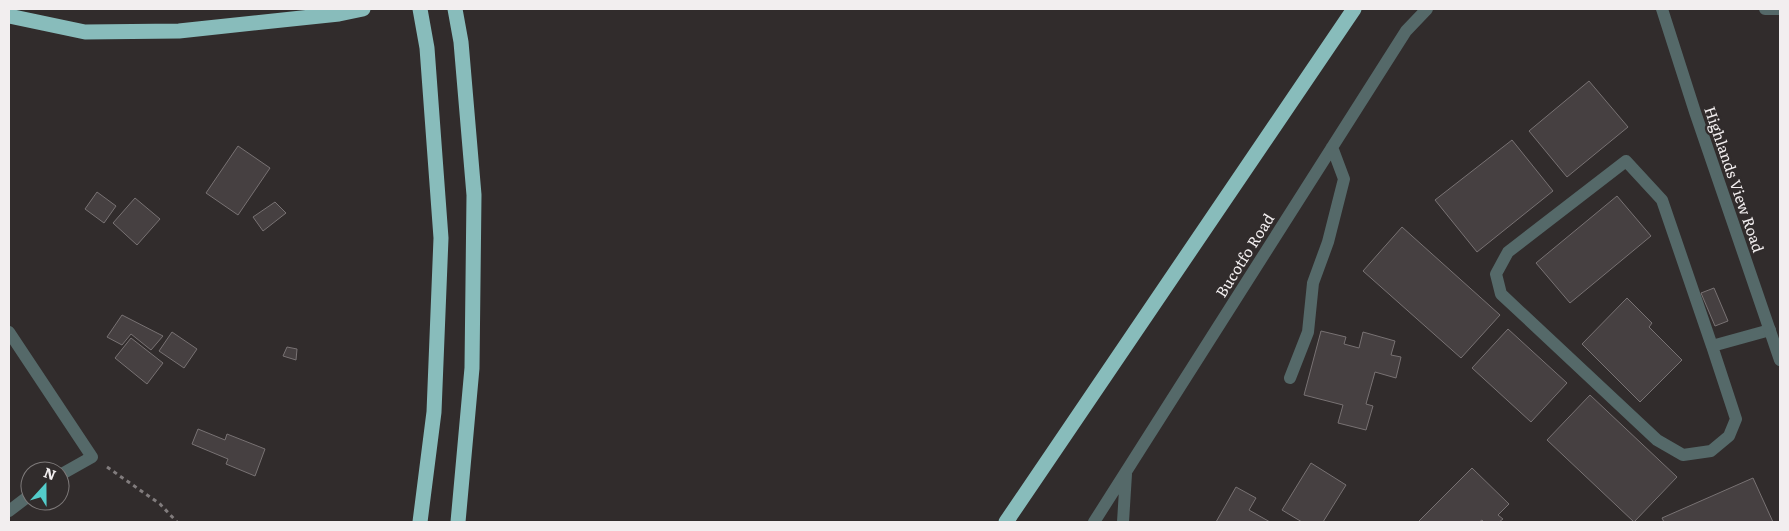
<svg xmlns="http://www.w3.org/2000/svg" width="1789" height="531" font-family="Literata,serif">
<rect width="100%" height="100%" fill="#312c2c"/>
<path fill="#464041" stroke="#787273" d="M 1589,81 L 1628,127 L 1567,177 L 1529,131 Z
M 1512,140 L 1553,191 L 1477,252 L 1435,200 Z
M 238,146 L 270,168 L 238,215 L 206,193 Z
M 97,192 L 116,206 L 104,223 L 85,209 Z
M 1617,196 L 1651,236 L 1570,303 L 1536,263 Z
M 135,198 L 160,219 L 137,245 L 113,223 Z
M 275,202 L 286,213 L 263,231 L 253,217 Z
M 1402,227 L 1500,315 L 1461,358 L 1363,271 Z
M 1714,288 L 1728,321 L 1715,326 L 1701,293 Z
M 1627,298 L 1652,323 L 1649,327 L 1682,360 L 1640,402 L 1582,344 Z
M 122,315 L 163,336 L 151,350 L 131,334 L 122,345 L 107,337 Z
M 1508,329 L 1567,383 L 1531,422 L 1472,368 Z
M 1321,331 L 1346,337 L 1344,344 L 1359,348 L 1363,332 L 1395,341 L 1391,355 L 1401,357 L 1396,378 L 1375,372 L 1366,404 L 1373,406 L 1366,430 L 1338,423 L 1343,405 L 1304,395 Z
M 172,332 L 197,349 L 184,368 L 159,351 Z
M 131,338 L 163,363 L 147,384 L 115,358 Z
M 287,347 L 297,349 L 296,360 L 283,356 Z
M 1590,395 L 1677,477 L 1634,522 L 1547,440 Z
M 198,429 L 225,440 L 227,434 L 265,449 L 255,476 L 226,464 L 228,459 L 192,444 Z
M 1311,463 L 1346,485 L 1323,522 L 1302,522 L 1282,510 Z
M 1472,468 L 1509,504 L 1498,515 L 1503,519 L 1499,522 L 1484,522 L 1482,520 L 1479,522 L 1418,522 Z
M 1753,478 L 1773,522 L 1664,522 L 1662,518 Z
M 1236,487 L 1256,498 L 1249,510 L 1270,522 L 1216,522 Z"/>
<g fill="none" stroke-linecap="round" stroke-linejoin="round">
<path stroke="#817c7d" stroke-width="3" stroke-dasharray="4 4" stroke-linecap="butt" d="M 107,467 L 160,504 L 177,522"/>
<path stroke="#556969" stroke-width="12" d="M 1712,346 L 1662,200 L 1626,161 L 1508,252 L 1496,274 L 1501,294 L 1657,440 L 1683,455 L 1711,451 L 1729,436 L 1736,419 L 1712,346 L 1770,330"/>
<path stroke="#556969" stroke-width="12" d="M 1662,9 L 1695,112 L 1780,360
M 1765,9 L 1780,9
M 9,332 L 92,457 L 60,475
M 1290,378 L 1308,332 L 1313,283 L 1328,242 L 1344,179 L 1332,147
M 9,511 L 30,495
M 1094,522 L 1406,31 L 1427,9
M 1123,522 L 1126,474"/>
<path stroke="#88bcbb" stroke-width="15" d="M 420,9 L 427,48 L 441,238 L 434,412 L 420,522
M 455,9 L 461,42 L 474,195 L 472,368 L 458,522
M 9,16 L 85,32 L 179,31 L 339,14 L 363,9
M 1006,522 L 1354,9"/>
</g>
<g text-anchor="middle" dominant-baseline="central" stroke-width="5" stroke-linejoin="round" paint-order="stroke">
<g font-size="15" fill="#f2eeef" stroke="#312c2c">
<text transform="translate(1735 179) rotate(71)">Highlands View Road</text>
<text transform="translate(1244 255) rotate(-58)">Bucotfo Road</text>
</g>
</g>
<rect width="1789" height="531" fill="none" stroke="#f2eeef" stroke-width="20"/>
<g transform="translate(45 486) rotate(21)"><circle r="24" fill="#312c2c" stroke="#7e7a7a"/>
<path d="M0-4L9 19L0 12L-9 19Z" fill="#53cdcb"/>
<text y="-8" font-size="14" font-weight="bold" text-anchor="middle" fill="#f2eeef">N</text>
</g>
</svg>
